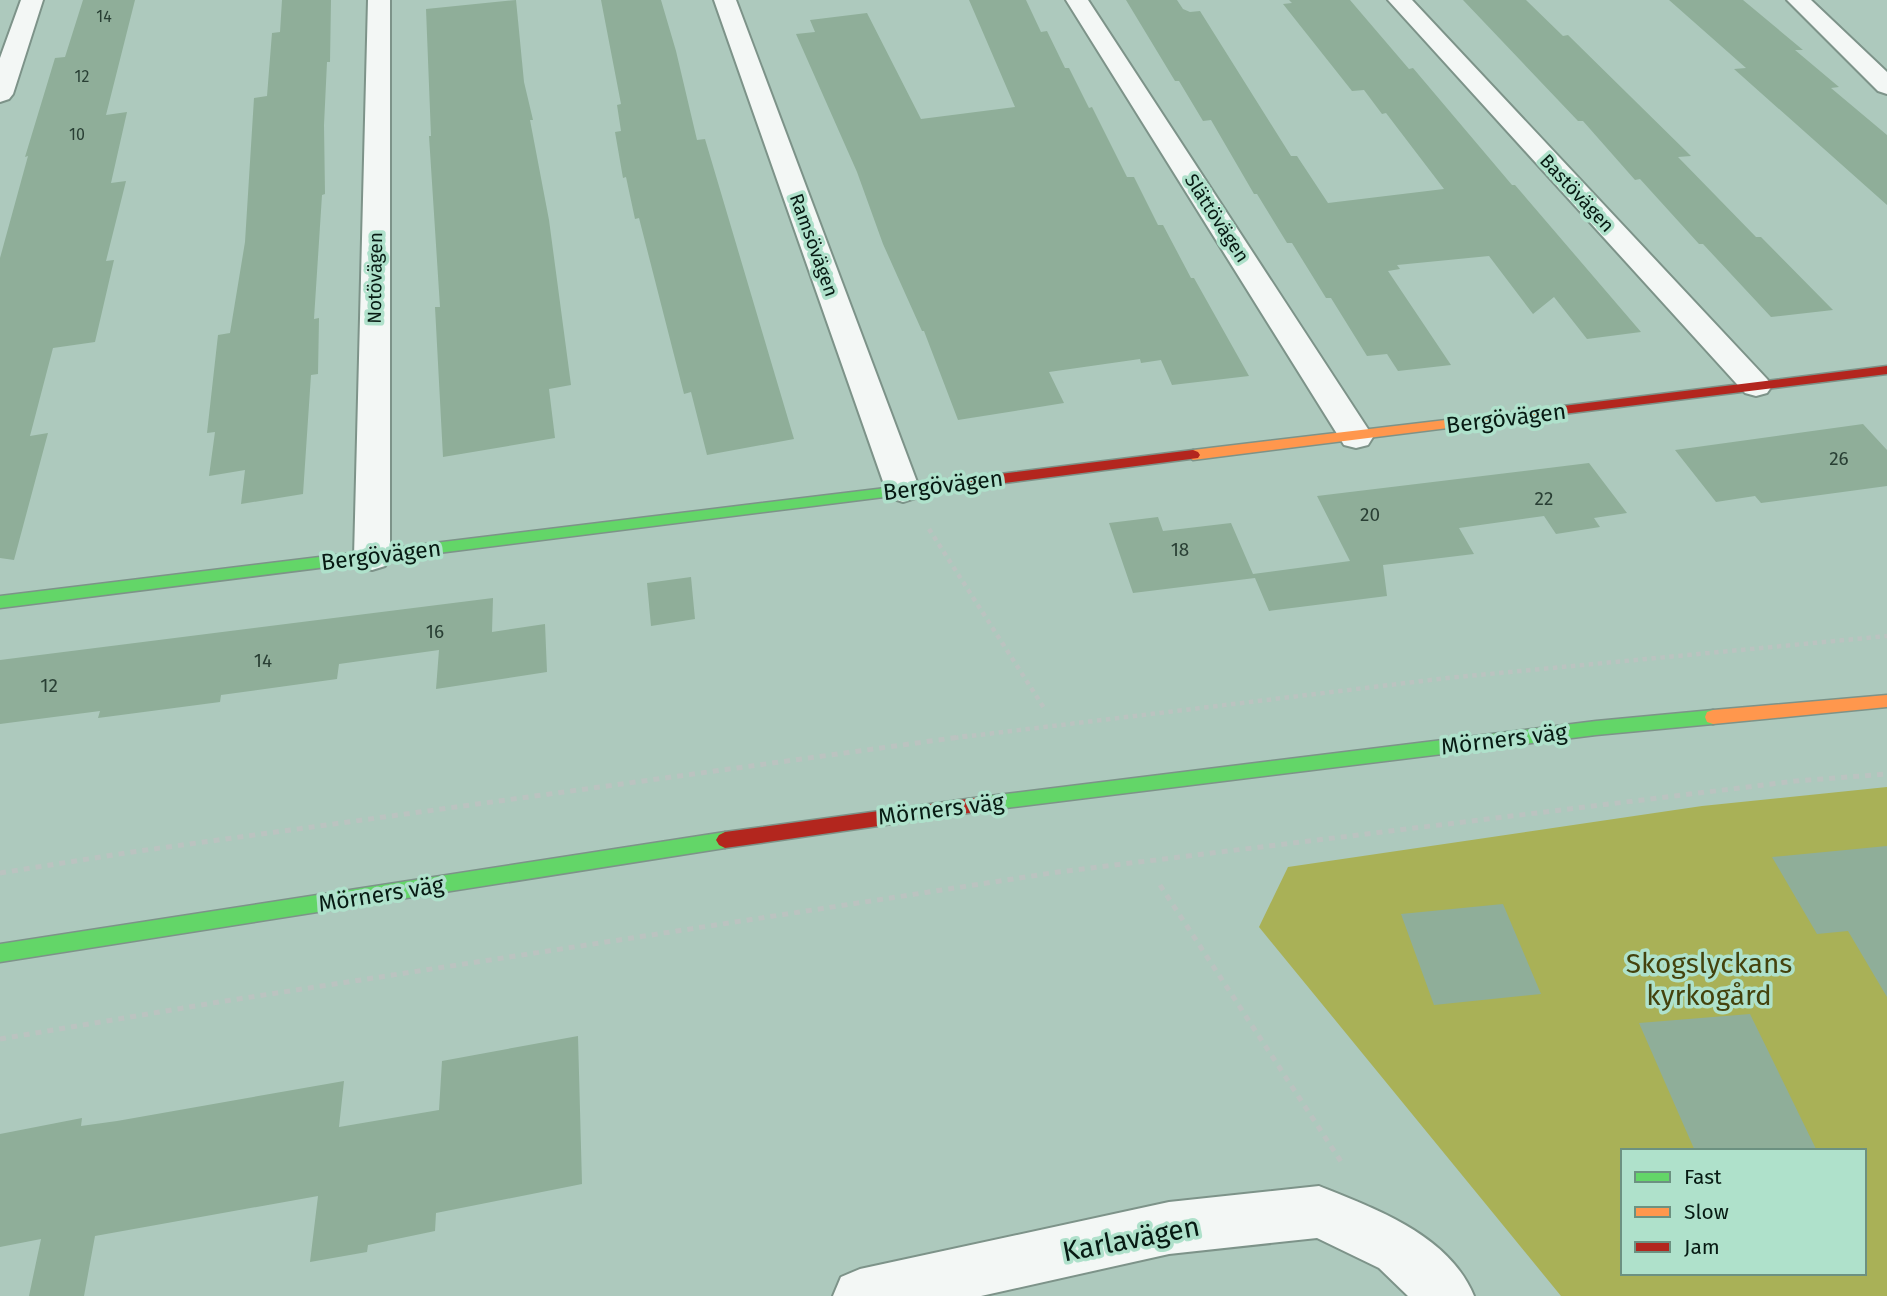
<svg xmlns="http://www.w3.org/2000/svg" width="1887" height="1296" font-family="'Fira Sans',sans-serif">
<rect width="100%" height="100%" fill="#adc9bd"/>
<path fill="#a9b157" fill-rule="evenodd" d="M 1887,787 L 1887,1296 L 1561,1296 L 1259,927 L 1288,867 L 1702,806 ZM 1623,1151 L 1864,1151 L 1864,1273 L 1623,1273 Z"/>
<path fill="#8fae99" d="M 83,0 L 135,0 L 106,115 L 127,112 L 111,183 L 126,181 L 106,261 L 114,260 L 95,342 L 53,348 L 30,436 L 48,433 L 14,560 L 0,558 L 0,258 L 28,156 L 25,157 L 55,58 L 65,57 Z
M 282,0 L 331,0 L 330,62 L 327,62 L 324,125 L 325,194 L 322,195 L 314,319 L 319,318 L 318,374 L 311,375 L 303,494 L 241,504 L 245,470 L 209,476 L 215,432 L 207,433 L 218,335 L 230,333 L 245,242 L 254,98 L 267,96 L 272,33 L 280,32 Z
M 516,0 L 524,82 L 533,120 L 530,120 L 549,220 L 571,385 L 549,389 L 555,438 L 443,457 L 435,307 L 440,307 L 429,136 L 431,136 L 426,9 Z
M 601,0 L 661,0 L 676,51 L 697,140 L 705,139 L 794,439 L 707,455 L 691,392 L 684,394 L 639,218 L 635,219 L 626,177 L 623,178 L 615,132 L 621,131 L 617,105 L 621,104 Z
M 969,0 L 1026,0 L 1041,32 L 1047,31 L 1065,68 L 1069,68 L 1089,108 L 1092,107 L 1127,177 L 1134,177 L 1158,225 L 1163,225 L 1191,278 L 1194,278 L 1249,376 L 1172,385 L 1161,360 L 1141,363 L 1140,359 L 1049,372 L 1064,403 L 958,420 L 924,331 L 922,331 L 883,244 L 857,172 L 796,34 L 815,32 L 810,20 L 867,13 L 921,119 L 1015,107 Z
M 1126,0 L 1177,0 L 1183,9 L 1190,12 L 1200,11 L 1291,156 L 1297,156 L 1328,203 L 1444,189 L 1386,113 L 1382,114 L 1364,90 L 1352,91 L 1283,4 L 1292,3 L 1289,0 L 1350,0 L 1409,69 L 1413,68 L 1512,185 L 1515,185 L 1641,332 L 1587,339 L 1554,297 L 1533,314 L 1489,256 L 1397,265 L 1400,269 L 1388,271 L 1451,365 L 1398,371 L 1387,354 L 1367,356 L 1331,298 L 1326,298 L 1292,243 L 1287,243 L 1257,194 L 1254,194 L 1211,120 L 1203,121 L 1179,81 L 1175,81 Z
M 1463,0 L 1526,0 L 1563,36 L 1568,35 L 1691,156 L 1678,157 L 1756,237 L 1761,237 L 1833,310 L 1771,317 L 1703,244 L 1699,244 L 1640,179 L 1635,180 L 1583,121 L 1578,121 Z
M 1669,0 L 1743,0 L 1803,50 L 1795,50 L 1839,87 L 1831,88 L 1887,135 L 1887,205 L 1734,69 L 1746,68 Z
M 1863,424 L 1887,450 L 1887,486 L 1761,503 L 1755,496 L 1716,502 L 1675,450 Z
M 1589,463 L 1627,513 L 1594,518 L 1600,527 L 1556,534 L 1544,516 L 1459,528 L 1474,554 L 1383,565 L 1387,596 L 1269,611 L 1255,578 L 1133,593 L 1109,523 L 1158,517 L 1163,531 L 1231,523 L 1253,574 L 1350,561 L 1317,496 Z
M 691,577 L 695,619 L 651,626 L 647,583 Z
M 493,598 L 492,632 L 545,624 L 547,672 L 436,689 L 439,650 L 339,664 L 337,679 L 221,695 L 220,702 L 98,718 L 100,711 L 0,724 L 0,660 Z
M 1887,846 L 1887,997 L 1848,931 L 1817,934 L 1772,857 Z
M 1503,904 L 1541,994 L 1434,1005 L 1401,914 Z
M 1750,1014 L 1817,1151 L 1695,1151 L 1639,1023 Z
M 578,1036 L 582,1184 L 436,1213 L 435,1231 L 368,1245 L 367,1252 L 310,1262 L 318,1196 L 95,1236 L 84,1296 L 29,1296 L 41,1239 L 0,1247 L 0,1134 L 82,1118 L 81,1126 L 117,1121 L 344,1081 L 339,1127 L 439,1110 L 442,1061 Z"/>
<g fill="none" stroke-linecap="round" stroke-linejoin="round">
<defs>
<path id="street" d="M 21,0 L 43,0 L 13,94 L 9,99 L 0,102 L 0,58 Z
M 368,0 L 390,0 L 390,557 L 385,566 L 372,570 L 359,566 L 354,557 Z
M 714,0 L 736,0 L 920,490 L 915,498 L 903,502 L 891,498 L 886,490 Z
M 1066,0 L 1088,0 L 1368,429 L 1373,437 L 1368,445 L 1356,448 L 1344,445 Z
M 1388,0 L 1412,0 L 1767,379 L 1772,386 L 1767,393 L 1756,396 L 1745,393 Z
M 1787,0 L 1811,0 L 1887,72 L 1887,94 L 1878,91 Z
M 1319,1186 C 1376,1209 1449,1235 1474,1296 L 1408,1296 L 1379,1268 L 1317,1238 L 1169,1254 L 981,1296 L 833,1296 L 841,1277 L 860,1269 L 1169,1202 Z"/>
<path id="fast" d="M 935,482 L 940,484 L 942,487 L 940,490 L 0,608 L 0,596 Z
M 1713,710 L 1719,712 L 1721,717 L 1719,722 L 1713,724 L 1596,735 L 989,810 L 983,808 L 980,803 L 983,798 L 989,796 L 1596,721 Z
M 725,832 L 731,835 L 734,840 L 731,845 L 725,848 L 0,962 L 0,944 Z"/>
<path id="slow" d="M 1563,406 L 1568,407 L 1568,413 L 1193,460 L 1186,455 L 1193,450 Z
M 1887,695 L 1887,707 L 1713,724 L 1707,722 L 1705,717 L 1707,712 L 1713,710 Z"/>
<path id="jam" d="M 1887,366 L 1887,374 L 1563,414 L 1556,410 L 1563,406 Z
M 1193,450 L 1198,452 L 1200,455 L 1198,458 L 935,492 L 928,487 L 935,482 Z
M 989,796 L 995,798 L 998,803 L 995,808 L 989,810 L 725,848 L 719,845 L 716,840 L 719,835 L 725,832 Z"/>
</defs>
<use href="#street" stroke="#7d9389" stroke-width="4"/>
<use href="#fast" stroke="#7d9389" stroke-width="3"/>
<use href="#slow" stroke="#7d9389" stroke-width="3"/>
<use href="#jam" stroke="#7d9389" stroke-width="3"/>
<path stroke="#bbc3c0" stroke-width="4.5" stroke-dasharray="4.5 4.5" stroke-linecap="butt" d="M 929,529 L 1044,708
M 954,738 L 1447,678 L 1887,636"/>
<path stroke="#bbc3c0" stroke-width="5" stroke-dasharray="6 6" stroke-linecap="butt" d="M 0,873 L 132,852 L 967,736
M 1160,885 L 1342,1163
M 0,1039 L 225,1001 L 1058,872 L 1796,781 L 1887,774"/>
<use href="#street" fill="#f3f7f5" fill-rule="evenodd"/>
<use href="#fast" fill="#63d668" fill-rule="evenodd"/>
<use href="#slow" fill="#ff974d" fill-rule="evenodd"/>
<use href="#jam" fill="#b3261e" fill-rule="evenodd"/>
</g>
<g text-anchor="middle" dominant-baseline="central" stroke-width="7" stroke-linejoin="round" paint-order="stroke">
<g font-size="16" fill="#293f34">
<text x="104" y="16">14</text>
<text x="82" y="76">12</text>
<text x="77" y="134">10</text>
</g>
<g font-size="19" fill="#071a13" stroke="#afe1cb">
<text transform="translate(1577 193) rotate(47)">Bastövägen</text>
<text transform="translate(1217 218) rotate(57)">Slättövägen</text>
<text transform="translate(814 245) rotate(70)">Ramsövägen</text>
<text transform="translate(375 278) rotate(-89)">Notövägen</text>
</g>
<g font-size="19" fill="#293f34">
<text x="1839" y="458">26</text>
<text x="1544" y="498">22</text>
<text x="1370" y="514">20</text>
<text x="1180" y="549">18</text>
<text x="435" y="631">16</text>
<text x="263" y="660">14</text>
<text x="49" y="685">12</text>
</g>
<g font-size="23" fill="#071a13" stroke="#afe1cb">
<text transform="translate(1506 418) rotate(-7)">Bergövägen</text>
<text transform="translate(943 485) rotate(-7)">Bergövägen</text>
<text transform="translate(381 555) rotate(-7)">Bergövägen</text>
<text transform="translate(1504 739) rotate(-7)">Mörners väg</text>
<text transform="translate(941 809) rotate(-7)">Mörners väg</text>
<text transform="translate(381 894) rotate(-9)">Mörners väg</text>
</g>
<g font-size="28" fill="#44420d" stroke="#afe1cb">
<text x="1709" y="963">Skogslyckans<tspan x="1709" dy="32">kyrkogård</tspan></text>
</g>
<g font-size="28" fill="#071a13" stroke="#afe1cb">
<text transform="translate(1131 1239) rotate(-11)">Karlavägen</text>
</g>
</g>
<rect x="1621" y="1149" width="245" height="126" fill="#afe1cb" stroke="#6c9181" stroke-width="2"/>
<rect x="1635" y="1172" width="35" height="10" fill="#63d668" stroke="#6c9181" stroke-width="2"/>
<text x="1684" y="1184" font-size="21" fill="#071a13">Fast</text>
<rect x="1635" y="1207" width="35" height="10" fill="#ff974d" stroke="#6c9181" stroke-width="2"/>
<text x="1684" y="1219" font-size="21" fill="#071a13">Slow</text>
<rect x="1635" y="1242" width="35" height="10" fill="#b3261e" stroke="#6c9181" stroke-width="2"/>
<text x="1684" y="1254" font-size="21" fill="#071a13">Jam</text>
</svg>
